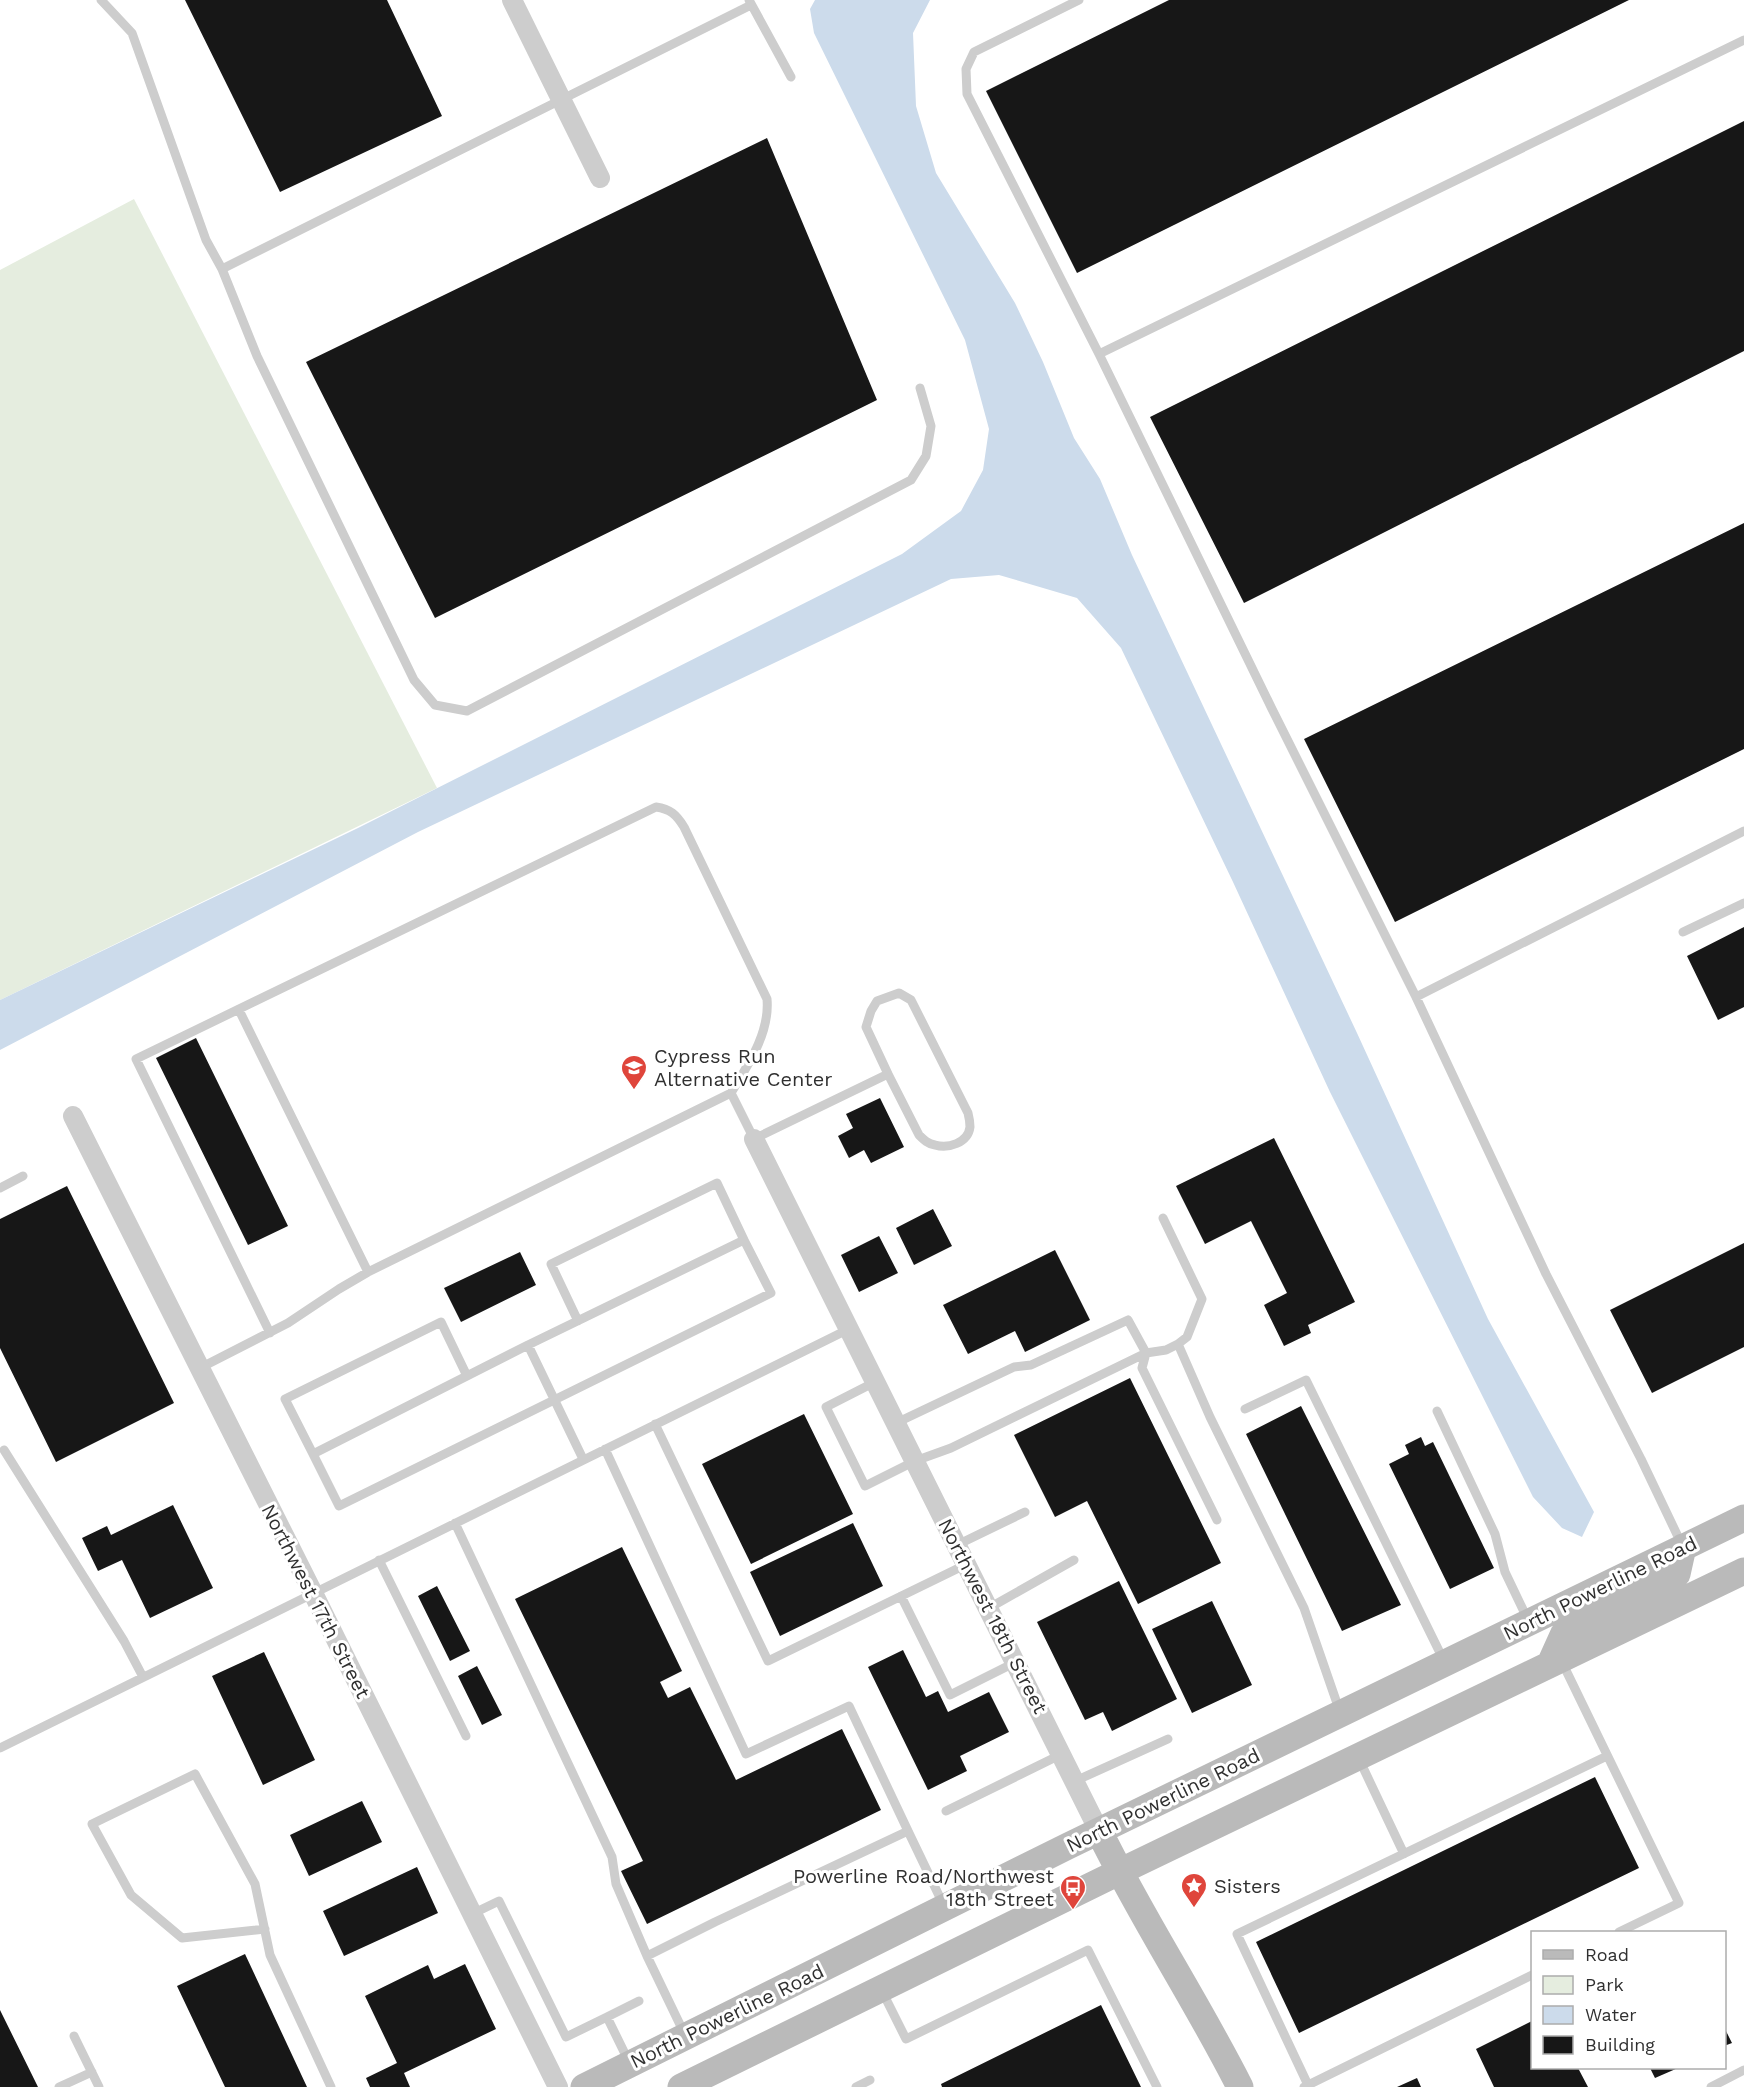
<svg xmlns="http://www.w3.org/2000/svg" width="1744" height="2087" font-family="'Work Sans',sans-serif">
<rect width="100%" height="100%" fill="#fff"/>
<path fill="#e5eddf" d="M 134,199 L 437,788 L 0,1000 L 0,270 Z"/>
<path fill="#ccdbeb" d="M 815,0 L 930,0 L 913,33 L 916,106 L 936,173 L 1015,303 L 1043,362 L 1074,438 L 1100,479 L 1132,555 L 1357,1033 L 1488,1319 L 1594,1512 L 1582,1537 L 1562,1528 L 1533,1497 L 1330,1092 L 1233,882 L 1121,648 L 1077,598 L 999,575 L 951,579 L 418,832 L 0,1050 L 0,1000 L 358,828 L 902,554 L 961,511 L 983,470 L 989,429 L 965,340 L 814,33 L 810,9 Z"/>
<path fill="#171717" d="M 185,0 L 387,0 L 442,116 L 280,192 Z
M 1169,0 L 1629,0 L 1077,273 L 986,91 Z
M 1744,121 L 1744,351 L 1244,603 L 1150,417 Z
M 767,138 L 877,400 L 435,618 L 306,362 Z
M 1744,523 L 1744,749 L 1395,922 L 1304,739 Z
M 1744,927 L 1744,1007 L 1718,1020 L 1687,956 Z
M 196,1038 L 288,1226 L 248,1245 L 156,1058 Z
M 880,1098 L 904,1147 L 871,1163 L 864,1150 L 849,1158 L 838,1136 L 853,1128 L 846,1114 Z
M 1274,1138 L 1355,1302 L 1308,1325 L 1311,1333 L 1284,1346 L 1264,1305 L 1287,1293 L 1251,1221 L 1205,1244 L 1176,1186 Z
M 67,1186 L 174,1403 L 56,1462 L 0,1348 L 0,1219 Z
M 933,1209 L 952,1246 L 914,1265 L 896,1228 Z
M 879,1236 L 898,1273 L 859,1292 L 841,1255 Z
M 1744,1243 L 1744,1347 L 1652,1393 L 1610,1310 Z
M 1055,1250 L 1090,1320 L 1025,1352 L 1015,1331 L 968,1354 L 943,1305 Z
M 520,1252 L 536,1285 L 461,1322 L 444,1288 Z
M 1130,1378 L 1221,1563 L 1138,1604 L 1087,1501 L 1055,1517 L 1014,1435 Z
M 1301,1406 L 1401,1605 L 1342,1631 L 1246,1434 Z
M 804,1414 L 853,1514 L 751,1564 L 702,1464 Z
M 1421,1437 L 1425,1446 L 1433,1442 L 1494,1568 L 1450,1589 L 1389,1464 L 1409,1454 L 1405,1445 Z
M 173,1505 L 213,1588 L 150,1618 L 122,1560 L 98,1571 L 82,1538 L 107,1526 L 111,1535 Z
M 853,1523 L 883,1586 L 780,1636 L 750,1572 Z
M 622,1547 L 682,1671 L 660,1682 L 668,1698 L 690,1687 L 736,1780 L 842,1729 L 881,1810 L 647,1924 L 621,1871 L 643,1861 L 515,1599 Z
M 1119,1581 L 1177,1699 L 1112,1731 L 1103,1712 L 1085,1720 L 1037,1622 Z
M 437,1586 L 470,1651 L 450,1661 L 418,1596 Z
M 1212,1601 L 1252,1685 L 1192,1713 L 1152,1629 Z
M 903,1650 L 926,1697 L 938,1691 L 948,1712 L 989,1692 L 1009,1732 L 960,1756 L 967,1771 L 928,1790 L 868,1667 Z
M 264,1652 L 315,1760 L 263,1785 L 212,1676 Z
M 477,1666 L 502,1715 L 482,1725 L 458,1676 Z
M 1595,1777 L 1639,1868 L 1299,2033 L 1256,1942 Z
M 362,1801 L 382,1842 L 309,1876 L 290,1835 Z
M 417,1867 L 438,1913 L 344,1956 L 323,1911 Z
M 245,1954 L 307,2087 L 225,2087 L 177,1986 Z
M 465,1964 L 496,2029 L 404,2073 L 410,2087 L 370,2087 L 366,2078 L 397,2063 L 365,1996 L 428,1965 L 434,1979 Z
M 1101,2005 L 1141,2087 L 942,2087 L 941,2084 Z
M 0,2010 L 38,2087 L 0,2087 Z
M 1532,2021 L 1532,2068 L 1578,2068 L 1588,2087 L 1494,2087 L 1476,2049 Z
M 1724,2027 L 1732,2043 L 1724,2046 Z
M 1650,2068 L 1678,2068 L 1655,2078 Z
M 1417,2078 L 1421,2087 L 1397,2087 Z"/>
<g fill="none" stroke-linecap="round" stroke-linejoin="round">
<path stroke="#cdcdcd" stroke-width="9" d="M 101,0 L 132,33 L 206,240 L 222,269 L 257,356 L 414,680 L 435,705 L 467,711 L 911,480 L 926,456 L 931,426 L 920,388
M 749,0 L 791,77
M 1079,0 L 974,52 L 966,69 L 967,94 L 1099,354 L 1272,709 L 1416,997 L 1546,1274 L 1641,1459 L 1682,1545
M 222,269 L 751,5
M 1099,354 L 1744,40
M 1683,932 L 1744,903
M 1416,997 L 1744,831
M 239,1010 L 368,1272
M 0,1188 L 23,1176
M 1163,1218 L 1202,1299 L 1187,1337 L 1178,1344 L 1210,1417 L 1304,1608 L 1340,1712
M 578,1321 L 551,1264 L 717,1183 L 744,1240
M 270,1333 L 136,1059 L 656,807 C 670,809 676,814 684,827 L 767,999 C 770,1033 748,1065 731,1093
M 528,1345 L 313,1454 L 339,1506 L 771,1293 L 744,1240 L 528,1345 L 583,1459
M 200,1368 L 288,1323 L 339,1289 L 368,1272 L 731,1093 L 754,1139 L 888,1074 L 919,1135 C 924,1140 928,1144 935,1145 C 948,1149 968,1143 970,1127 C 970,1123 969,1117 968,1113 L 911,1000 L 899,993 L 877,1001 L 871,1011 L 866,1027 L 888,1074
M 875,1382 L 826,1407 L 865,1486 L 915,1461 L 951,1448 L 1146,1353 L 1166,1350 L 1178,1344
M 1245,1409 L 1306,1380 L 1444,1661
M 1437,1411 L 1495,1534 L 1505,1572 L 1528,1620
M 896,1423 L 1014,1367 L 1031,1365 L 1128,1320 L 1146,1353 L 1142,1368 L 1217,1520
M 655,1424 L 768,1661 L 967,1564
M 605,1449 L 746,1754 L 849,1706 L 908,1831
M 4,1450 L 124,1641 L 143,1677
M 313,1454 L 285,1399 L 441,1322 L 467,1376
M 455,1523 L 612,1857 L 616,1884 L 647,1956
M 957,1545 L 1025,1512
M 379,1560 L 466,1736
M 901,1596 L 950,1695 L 1016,1662
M 989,1608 L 1074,1560
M 1561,1660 L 1679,1903 L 1619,1932
M 0,1748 L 849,1329
M 1359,1759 L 1404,1854
M 1075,1781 L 1168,1739
M 946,1811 L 1062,1754
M 472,1914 L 499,1901 L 566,2037 L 607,2017
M 265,1929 L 182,1938 L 131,1895 L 92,1824 L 195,1774 L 255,1884 L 270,1955 L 331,2087
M 882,1991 L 906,2039 L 1088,1950 L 1157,2087
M 685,2035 L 647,1956 L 715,1922 L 908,1831 L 944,1906
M 74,2036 L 99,2087
M 629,2062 L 607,2017 L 639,2001
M 1308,2085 L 1237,1934 L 1607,1756
M 59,2087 L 92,2072
M 856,2087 L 870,2080
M 1304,2087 L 1532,1975
M 1711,2087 L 1744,2070"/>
<path stroke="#cdcdcd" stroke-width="20" d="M 512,0 L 600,178
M 73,1116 L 313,1593 L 558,2087
M 754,1139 L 1099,1831"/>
<path stroke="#bababa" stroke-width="27" d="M 1550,1664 L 1564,1633 L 1668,1583 L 1677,1574 L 1683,1547
M 1099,1831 C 1142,1919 1196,2000 1240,2087
M 584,2087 L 1068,1846 L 1744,1518
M 681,2087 L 1119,1872 L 1744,1571"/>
</g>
<defs>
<symbol id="school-pin" viewBox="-11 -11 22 30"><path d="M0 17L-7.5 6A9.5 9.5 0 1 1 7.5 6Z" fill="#df453b" stroke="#fff"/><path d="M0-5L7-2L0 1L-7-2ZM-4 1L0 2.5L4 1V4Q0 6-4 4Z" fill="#fff"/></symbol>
<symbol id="sight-pin" viewBox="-11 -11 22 30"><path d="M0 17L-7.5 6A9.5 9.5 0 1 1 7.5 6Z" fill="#df453b" stroke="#fff"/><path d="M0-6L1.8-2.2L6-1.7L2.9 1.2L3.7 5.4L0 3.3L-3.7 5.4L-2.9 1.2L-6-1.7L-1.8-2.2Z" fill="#fff"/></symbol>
<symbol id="bus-pin" viewBox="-11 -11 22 30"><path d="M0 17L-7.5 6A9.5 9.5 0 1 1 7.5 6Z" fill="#df453b" stroke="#fff"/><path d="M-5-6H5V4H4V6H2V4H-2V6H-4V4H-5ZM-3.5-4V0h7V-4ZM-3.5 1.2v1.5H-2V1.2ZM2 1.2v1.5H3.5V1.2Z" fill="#fff"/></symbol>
</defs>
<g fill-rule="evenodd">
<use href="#school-pin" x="619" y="1053" width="30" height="40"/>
<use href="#sight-pin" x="1179" y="1871" width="30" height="40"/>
<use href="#bus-pin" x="1058" y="1873" width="30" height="40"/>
</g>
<g text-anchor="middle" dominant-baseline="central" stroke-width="6" stroke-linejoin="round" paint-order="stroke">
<g font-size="20" fill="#303030" stroke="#fff" text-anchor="start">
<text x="654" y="1056">Cypress Run<tspan x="654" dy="23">Alternative Center</tspan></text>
<text x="1054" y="1876" text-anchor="end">Powerline Road/Northwest<tspan x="1054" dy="23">18th Street</tspan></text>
<text x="1214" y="1886">Sisters</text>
</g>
<g font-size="20" fill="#303030" stroke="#fff">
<text transform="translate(1600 1588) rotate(-26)">North Powerline Road</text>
<text transform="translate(316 1601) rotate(63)">Northwest 17th Street</text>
<text transform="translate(993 1616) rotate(63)">Northwest 18th Street</text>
<text transform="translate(1163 1800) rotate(-26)">North Powerline Road</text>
<text transform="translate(727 2016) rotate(-26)">North Powerline Road</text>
</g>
</g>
<rect x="1531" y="1931" width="195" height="138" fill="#ffffff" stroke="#acacac" stroke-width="1.5"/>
<rect x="1543" y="1950" width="30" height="9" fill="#bababa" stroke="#acacac" stroke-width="1.5"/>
<text x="1585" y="1961" font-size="18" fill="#303030">Road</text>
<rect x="1543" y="1976" width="30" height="18" fill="#e5eddf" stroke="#acacac" stroke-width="1.5"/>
<text x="1585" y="1991" font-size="18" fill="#303030">Park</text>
<rect x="1543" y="2006" width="30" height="18" fill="#ccdbeb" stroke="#acacac" stroke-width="1.5"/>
<text x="1585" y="2021" font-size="18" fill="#303030">Water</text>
<rect x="1543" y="2036" width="30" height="18" fill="#171717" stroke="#acacac" stroke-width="1.5"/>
<text x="1585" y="2051" font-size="18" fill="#303030">Building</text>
</svg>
